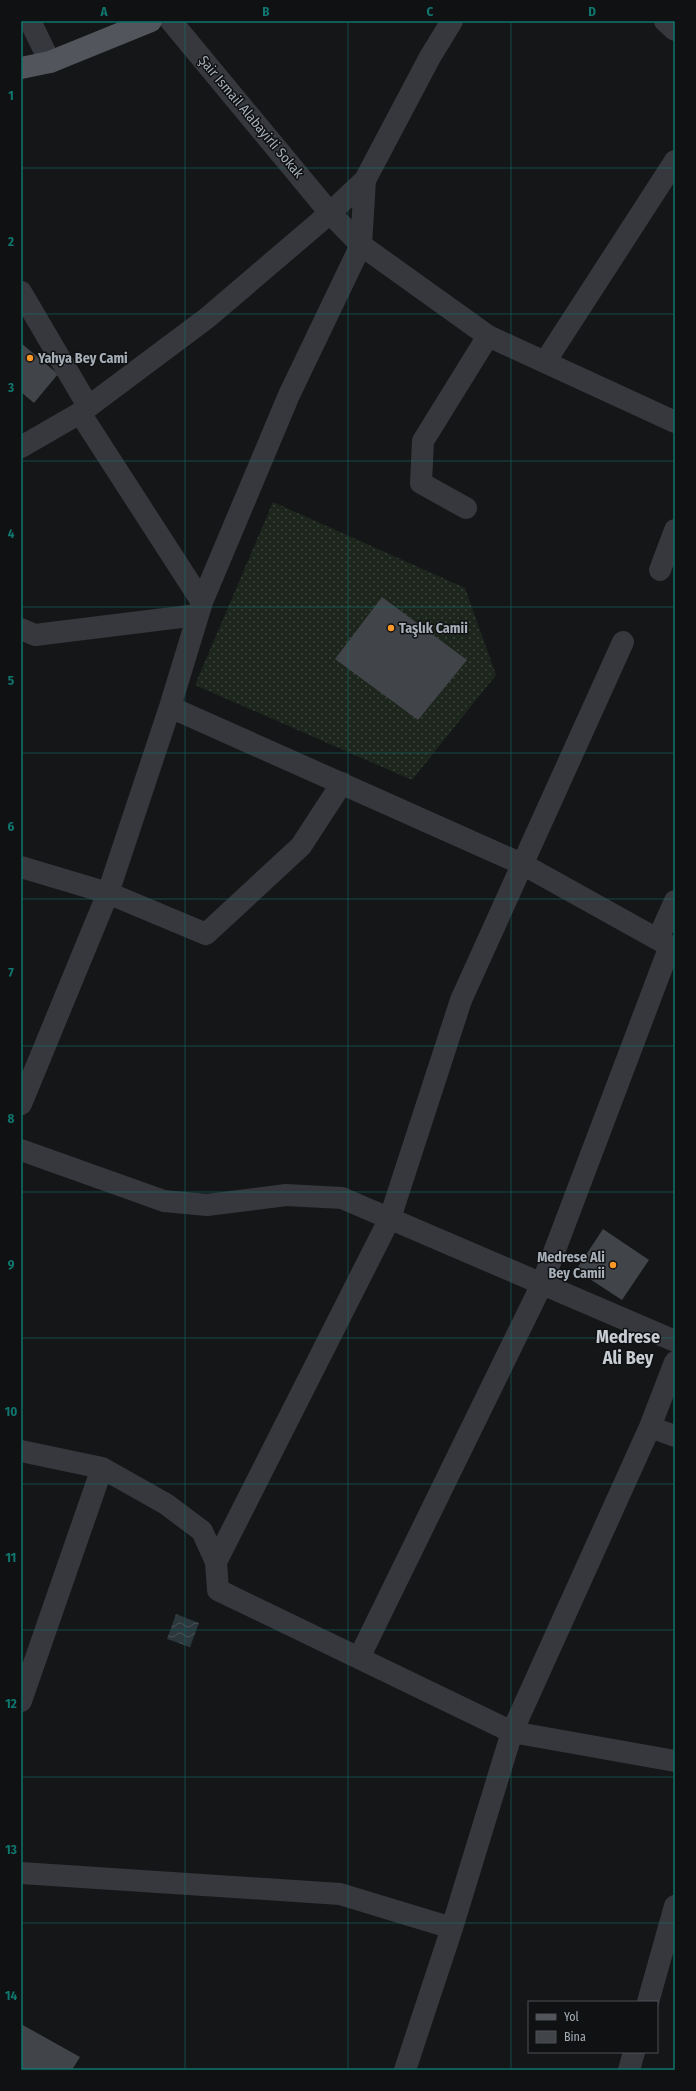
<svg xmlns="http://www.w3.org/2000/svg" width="696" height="2091" font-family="'Fira Sans Condensed',sans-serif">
<defs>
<pattern id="grass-dots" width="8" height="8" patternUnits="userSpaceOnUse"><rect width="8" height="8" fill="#1d261d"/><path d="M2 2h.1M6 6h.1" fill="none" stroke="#3b433c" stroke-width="1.8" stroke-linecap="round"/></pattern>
<pattern id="water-waves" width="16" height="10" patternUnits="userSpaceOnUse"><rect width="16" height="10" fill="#2b373c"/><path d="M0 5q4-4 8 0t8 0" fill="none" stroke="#475156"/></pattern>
</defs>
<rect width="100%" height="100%" fill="#151618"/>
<path fill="url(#grass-dots)" d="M 273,502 L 465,588 L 496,675 L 412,780 L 195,685 Z"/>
<path fill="url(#water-waves)" d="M 176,1614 L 199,1623 L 190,1647 L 167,1639 Z"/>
<path fill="#414448" d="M 21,343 L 58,374 L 34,403 L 21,392 Z
M 382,597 L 467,660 L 418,720 L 335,659 Z
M 603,1229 L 649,1260 L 622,1300 L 576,1270 Z
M 21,2024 L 80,2057 L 72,2070 L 21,2070 Z"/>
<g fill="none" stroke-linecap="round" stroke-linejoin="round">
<path stroke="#36383d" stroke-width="22" d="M 30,21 L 50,62
M 665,21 L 675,30
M 365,180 L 361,245 L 488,336 L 675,422
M 21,292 L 88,406
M 545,362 L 675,161
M 80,413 L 202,602
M 21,447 L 80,413 L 207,318 L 330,213 L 365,180 L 430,57 L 452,21
M 466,508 L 421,483 L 423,441 L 488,336
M 660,570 L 675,530
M 21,629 L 35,635 L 197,615
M 170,707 L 524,865 L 675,949
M 21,867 L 108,893 L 206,934 L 301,846 L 342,783
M 658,939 L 675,901
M 21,1104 L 108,893 L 170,707 L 202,602 L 289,395 L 361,245 L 330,213 L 171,21
M 21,1150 L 164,1201 L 207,1205 L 286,1195 L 342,1198 L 675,1341
M 650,1427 L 675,1436
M 21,1451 L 102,1468 L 166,1504 L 202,1531 L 216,1562 L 218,1590 L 512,1732 L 675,1761
M 216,1562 L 390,1218 L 461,1000 L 623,642
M 359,1658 L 542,1284 L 670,946
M 21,1701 L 102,1468
M 21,1873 L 340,1894 L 452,1928
M 648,2002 L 675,1906
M 405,2070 L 452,1928 L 512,1732 L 650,1427 L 675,1362
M 629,2070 L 634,2052"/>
<path stroke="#52565c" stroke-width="22" d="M 21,68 L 50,62 L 151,21"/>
</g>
<path fill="none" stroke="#0f766e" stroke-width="1" stroke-opacity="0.55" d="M 185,21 L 185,2070M 348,21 L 348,2070M 511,21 L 511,2070M 21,168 L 675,168M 21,314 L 675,314M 21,461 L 675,461M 21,607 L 675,607M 21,753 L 675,753M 21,899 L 675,899M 21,1046 L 675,1046M 21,1192 L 675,1192M 21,1338 L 675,1338M 21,1484 L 675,1484M 21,1630 L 675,1630M 21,1777 L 675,1777M 21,1923 L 675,1923"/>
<g fill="#fd9728" stroke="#101113" stroke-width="1.5">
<circle cx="30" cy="358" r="4"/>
<circle cx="391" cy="628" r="4"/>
<circle cx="613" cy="1265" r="4"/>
</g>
<g text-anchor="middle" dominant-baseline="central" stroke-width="3" stroke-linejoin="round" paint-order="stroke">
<g font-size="14" fill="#a6afb8" stroke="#101113">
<text transform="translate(251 117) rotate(50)">Şair Ismail Alabayirli Sokak</text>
</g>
<g font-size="14" font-weight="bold" fill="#a6afb8" stroke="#101113" text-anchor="start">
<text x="38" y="358">Yahya Bey Cami</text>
<text x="399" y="628">Taşlık Camii</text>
<text x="605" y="1257" text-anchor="end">Medrese Ali<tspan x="605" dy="16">Bey Camii</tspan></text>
</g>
<g font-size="18" font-weight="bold" fill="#c8cdd4" stroke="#101113">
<text x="628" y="1337">Medrese<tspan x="628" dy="21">Ali Bey</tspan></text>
</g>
</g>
<rect width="696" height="2091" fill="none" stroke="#101113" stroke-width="44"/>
<rect x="528" y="2001" width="130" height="52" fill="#101113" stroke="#4c5055"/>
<rect x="536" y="2014" width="20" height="6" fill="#52565c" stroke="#4c5055"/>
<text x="564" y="2021" font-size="12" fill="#a6afb8">Yol</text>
<rect x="536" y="2031" width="20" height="12" fill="#414448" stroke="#4c5055"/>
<text x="564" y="2041" font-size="12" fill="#a6afb8">Bina</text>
<rect x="22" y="22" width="652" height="2047" fill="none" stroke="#0f766e" stroke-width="1.5"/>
<g font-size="13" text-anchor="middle" font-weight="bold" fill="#0f766e">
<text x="104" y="16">A</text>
<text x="266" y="16">B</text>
<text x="430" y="16">C</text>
<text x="592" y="16">D</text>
<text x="11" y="100">1</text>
<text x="11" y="246">2</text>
<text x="11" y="392">3</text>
<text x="11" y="538">4</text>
<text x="11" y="685">5</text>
<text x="11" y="831">6</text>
<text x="11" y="977">7</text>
<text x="11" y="1123">8</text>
<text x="11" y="1269">9</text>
<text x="11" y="1416">10</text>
<text x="11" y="1562">11</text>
<text x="11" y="1708">12</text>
<text x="11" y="1854">13</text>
<text x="11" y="2000">14</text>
</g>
</svg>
